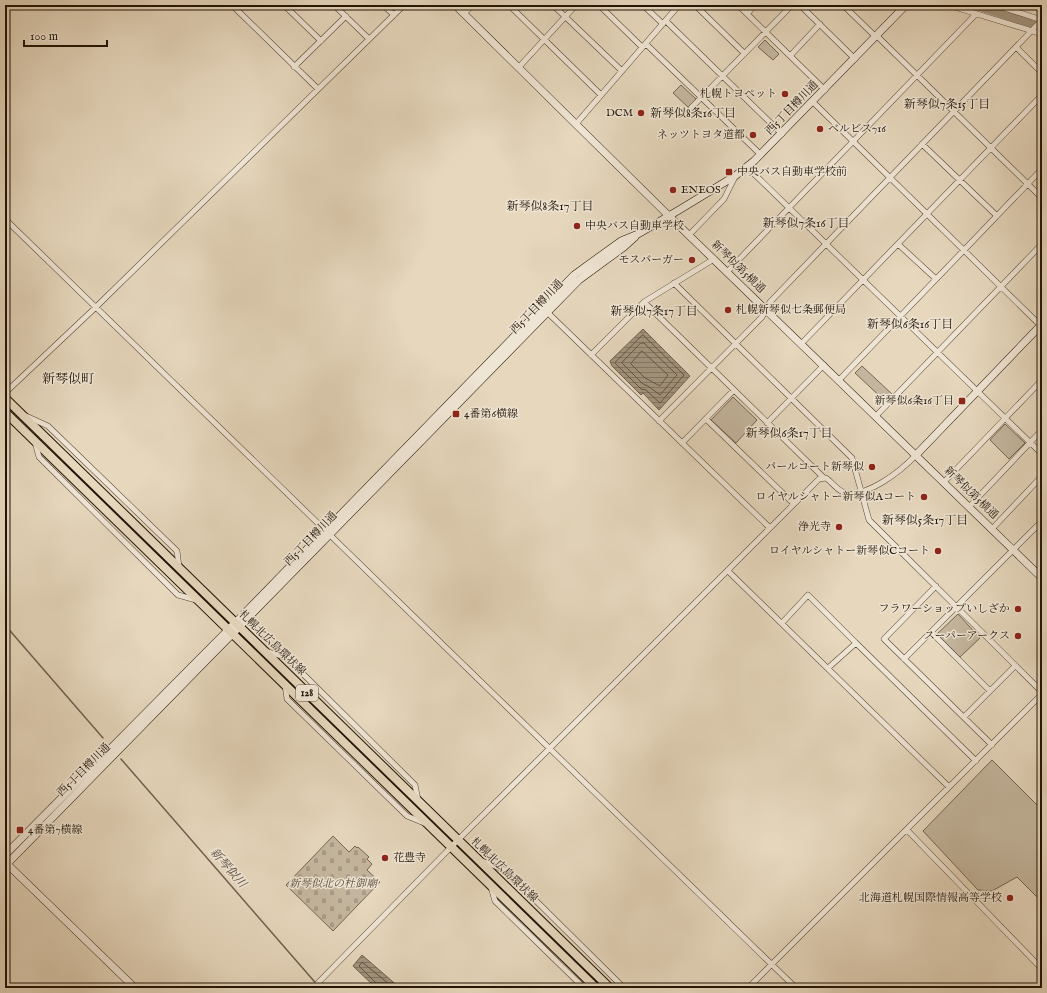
<svg xmlns="http://www.w3.org/2000/svg" width="1047" height="993" font-family="'IM FELL English','Noto Serif JP',serif">
<defs>
<pattern id="cemetery-stones" width="16" height="16" patternUnits="userSpaceOnUse"><rect width="16" height="16" fill="#c4b69e"/><path d="M2 7V4a2 2 0 0 1 4 0v3zM10 15v-3a2 2 0 0 1 4 0v3z" fill="#a89c87"/></pattern>
<pattern id="water-rules" width="6" height="5" patternUnits="userSpaceOnUse"><rect width="6" height="5" fill="#a3957f"/><path d="M0 2.5h6" fill="none" stroke="#847866"/></pattern>
</defs>
<rect width="100%" height="100%" fill="#e6d7bd"/>
<filter id="stains"><feTurbulence type="fractalNoise" baseFrequency=".005" numOctaves="4"/><feColorMatrix values="0 0 0 0 .2 0 0 0 0 .09 0 0 0 0 .02 0 0 0 .5 -.17"/></filter>
<radialGradient id="worn" r=".72"><stop offset=".6" stop-color="#630" stop-opacity="0"/><stop offset="1" stop-color="#630" stop-opacity=".3"/></radialGradient>
<path fill="url(#cemetery-stones)" stroke="#726552" d="M 333,836 L 349,852 L 355,846 L 357,848 L 358,847 L 369,857 L 367,859 L 372,864 L 367,870 L 380,882 L 333,931 L 286,885 Z"/>
<path fill="#c4b69e" stroke="#726552" d="M 765,40 L 779,54 L 773,60 L 758,47 Z
M 681,85 L 696,99 L 689,108 L 673,93 Z
M 862,366 L 893,395 L 886,402 L 855,373 Z
M 733,397 L 757,420 L 736,443 L 711,420 Z
M 1005,424 L 1025,443 L 1009,459 L 990,440 Z
M 958,614 L 980,638 L 960,657 L 937,634 Z
M 992,760 L 1042,810 L 1042,902 L 1017,877 L 992,891 L 978,890 L 923,831 Z"/>
<path fill="url(#water-rules)" stroke="#6f614f" d="M 643,329 L 690,376 L 659,410 L 643,393 L 641,395 L 612,366 L 610,361 Z
M 362,955 L 400,988 L 376,988 L 353,966 Z"/>
<g fill="none" stroke-linecap="round" stroke-linejoin="round">
<path stroke="#625442" stroke-width="1" d="M 643,335 L 684,375 L 660,403 L 646,390 L 641,389 L 615,363 Z
M 641,343 L 644,343 L 677,375 L 660,395 L 648,386 L 643,384 L 622,363 Z
M 642,351 L 668,375 L 660,386 L 645,378 L 631,364 Z
M 378,988 L 377,984 L 359,966 L 362,962 L 394,988"/>
<path stroke="#6f614f" stroke-width="1.5" d="M 5,625 L 103,738
M 121,759 L 320,988"/>
<path stroke="#a3957f" stroke-width="10" d="M 977,5 L 1042,26"/>
<defs>
<path id="street" d="M 232,5 L 318,89
M 284,5 L 321,41
M 334,5 L 369,39
M 383,5 L 394,15
M 509,5 L 601,95
M 553,5 L 622,71
M 599,5 L 642,47
M 643,5 L 663,24
M 695,5 L 744,53
M 738,5 L 825,90
M 800,5 L 855,59
M 843,5 L 876,37
M 948,5 L 1042,34
M 995,5 L 1042,20
M 464,14 L 472,5
M 747,14 L 755,5
M 666,21 L 782,134
M 877,36 L 1042,198
M 646,44 L 761,155
M 1016,47 L 1042,73
M 790,56 L 820,24
M 294,67 L 346,16
M 519,67 L 576,5
M 813,102 L 1042,327
M 691,108 L 792,5
M 576,124 L 679,5
M 922,144 L 997,216
M 747,167 L 1042,454
M 5,219 L 796,988
M 689,235 L 724,199 L 735,177
M 898,244 L 936,279
M 727,272 L 976,14
M 674,283 L 852,458 L 869,520 L 1042,692
M 644,302 L 823,477
M 545,310 L 770,528
M 801,344 L 1042,95
M 591,355 L 644,302 L 714,259
M 839,380 L 1042,169
M 5,393 L 96,307 L 404,5
M 26,416 L 48,426 L 177,551 L 179,567
M 876,416 L 1042,244
M 706,419 L 794,504
M 659,421 L 762,317 L 770,302 L 1042,20
M 767,423 L 824,365
M 35,442 L 39,457 L 178,595 L 196,600
M 682,443 L 734,390
M 944,482 L 1042,380
M 969,507 L 1042,430
M 992,529 L 1042,476
M 728,571 L 949,787
M 936,586 L 884,639 L 992,745
M 782,623 L 808,595 L 856,643
M 931,632 L 990,691
M 266,651 L 287,658 L 415,785 L 418,800
M 904,659 L 1042,521
M 828,668 L 856,643 L 976,761
M 285,685 L 287,699 L 407,816 L 424,823
M 964,717 L 1015,666
M 907,830 L 1042,969
M 482,861 L 505,870 L 624,988
M 491,887 L 495,901 L 584,988
M 313,988 L 458,840 L 819,479 L 826,478 C 832,482 836,489 843,492 C 865,500 902,470 916,455
M 748,988 L 1042,694"/>
<path id="secondary" d="M 455,5 L 669,216 L 1042,578
M 916,455 L 1042,324
M 5,855 L 236,622 L 574,275 L 621,241 L 638,234 L 679,210 L 735,176 L 754,161 L 906,5
M 5,862 L 135,988
M 5,866 L 579,280 L 624,247 L 635,237"/>
<path id="primary" d="M 5,398 L 610,988
M 5,412 L 596,988"/>
</defs>
<use href="#street" stroke="#524534" stroke-width="6"/>
<use href="#secondary" stroke="#201406" stroke-width="8"/>
<use href="#primary" stroke="#201406" stroke-width="10"/>
<use href="#street" stroke="#efe5d4" stroke-width="5"/>
<use href="#secondary" stroke="#efe5d4" stroke-width="7"/>
<use href="#primary" stroke="#e6d7bd" stroke-width="8"/>
</g>
<g fill="#8f2418" stroke="#efe5d4" stroke-width="1.5">
<circle cx="785" cy="94" r="4"/>
<circle cx="641" cy="113" r="4"/>
<circle cx="820" cy="129" r="4"/>
<circle cx="753" cy="135" r="4"/>
<rect x="725" y="168" width="8" height="8" rx="2"/>
<circle cx="673" cy="190" r="4"/>
<circle cx="577" cy="226" r="4"/>
<circle cx="692" cy="260" r="4"/>
<circle cx="728" cy="310" r="4"/>
<rect x="958" y="397" width="8" height="8" rx="2"/>
<rect x="452" y="410" width="8" height="8" rx="2"/>
<circle cx="872" cy="467" r="4"/>
<circle cx="924" cy="497" r="4"/>
<circle cx="839" cy="527" r="4"/>
<circle cx="938" cy="551" r="4"/>
<circle cx="1018" cy="609" r="4"/>
<circle cx="1018" cy="636" r="4"/>
<rect x="16" y="826" width="8" height="8" rx="2"/>
<circle cx="385" cy="858" r="4"/>
<circle cx="1010" cy="898" r="4"/>
</g>
<g text-anchor="middle" dominant-baseline="central" stroke-width="3" stroke-linejoin="round" paint-order="stroke">
<rect fill="#efe5d4" stroke="#5e5344" stroke-width="1" x="296" y="685" width="22" height="16" rx="3"/>
<g font-size="10" font-weight="bold" fill="#201406">
<text x="307" y="693">128</text>
</g>
<g font-size="11" fill="#201406" stroke="#efe5d4" text-anchor="end">
<text x="777" y="94">札幌トヨペット</text>
<text x="633" y="113">DCM</text>
<text x="828" y="129" text-anchor="start">ベルビス716</text>
<text x="745" y="135">ネッツトヨタ道都</text>
<text x="737" y="172" text-anchor="start">中央バス自動車学校前</text>
<text x="681" y="190" text-anchor="start">ENEOS</text>
<text x="585" y="226" text-anchor="start">中央バス自動車学校</text>
<text x="684" y="260">モスバーガー</text>
<text x="736" y="310" text-anchor="start">札幌新琴似七条郵便局</text>
<text x="954" y="401">新琴似6条16丁目</text>
<text x="464" y="414" text-anchor="start">4番第6横線</text>
<text x="864" y="467">パールコート新琴似</text>
<text x="916" y="497">ロイヤルシャトー新琴似Aコート</text>
<text x="831" y="527">浄光寺</text>
<text x="930" y="551">ロイヤルシャトー新琴似Cコート</text>
<text x="1010" y="609">フラワーショップいしざか</text>
<text x="1010" y="636">スーパーアークス</text>
<text x="28" y="830" text-anchor="start">4番第7横線</text>
<text x="393" y="858" text-anchor="start">花豊寺</text>
<text x="1002" y="898">北海道札幌国際情報高等学校</text>
</g>
<g font-size="11" fill="#201406" stroke="#efe5d4">
<text transform="translate(792 108) rotate(-46)">西5丁目樽川通</text>
<text transform="translate(738 267) rotate(44)">新琴似第5横通</text>
<text transform="translate(537 307) rotate(-46)">西5丁目樽川通</text>
<text transform="translate(971 493) rotate(44)">新琴似第5横通</text>
<text transform="translate(311 539) rotate(-46)">西5丁目樽川通</text>
<text transform="translate(272 643) rotate(44)">札幌北広島環状線</text>
<text transform="translate(84 770) rotate(-45)">西5丁目樽川通</text>
<text transform="translate(504 870) rotate(44)">札幌北広島環状線</text>
</g>
<g font-size="11" font-style="italic" fill="#594d3b" stroke="#efe5d4">
<text x="333" y="884">新琴似北の杜御廟</text>
</g>
<g font-size="12" fill="#201406" stroke="#efe5d4">
<text x="947" y="104">新琴似7条15丁目</text>
<text x="693" y="113">新琴似8条16丁目</text>
<text x="550" y="206">新琴似8条17丁目</text>
<text x="806" y="223">新琴似7条16丁目</text>
<text x="654" y="311">新琴似7条17丁目</text>
<text x="910" y="324">新琴似6条16丁目</text>
<text x="789" y="433">新琴似6条17丁目</text>
<text x="925" y="520">新琴似5条17丁目</text>
</g>
<g font-size="12" font-style="italic" fill="#544836" stroke="#efe5d4">
<text transform="translate(228 868) rotate(49)">新琴似川</text>
</g>
<g font-size="13" fill="#201406" stroke="#efe5d4">
<text x="68" y="379">新琴似町</text>
</g>
</g>
<rect width="1047" height="993" fill="none" stroke="#e6d7bd" stroke-width="20"/>
<rect x="6" y="6" width="1035" height="981" fill="none" stroke="#201406" stroke-width="2"/>
<rect x="10" y="10" width="1027" height="973" fill="none" stroke="#201406"/>
<path d="M24 40v6h83v-6" fill="none" stroke="#201406" stroke-width="2"/>
<text x="30" y="40" font-size="12" fill="#201406" stroke="#efe5d4" stroke-width="3" paint-order="stroke">100 m</text>
<rect width="100%" height="100%" filter="url(#stains)"/>
<rect width="100%" height="100%" fill="url(#worn)"/>
</svg>
